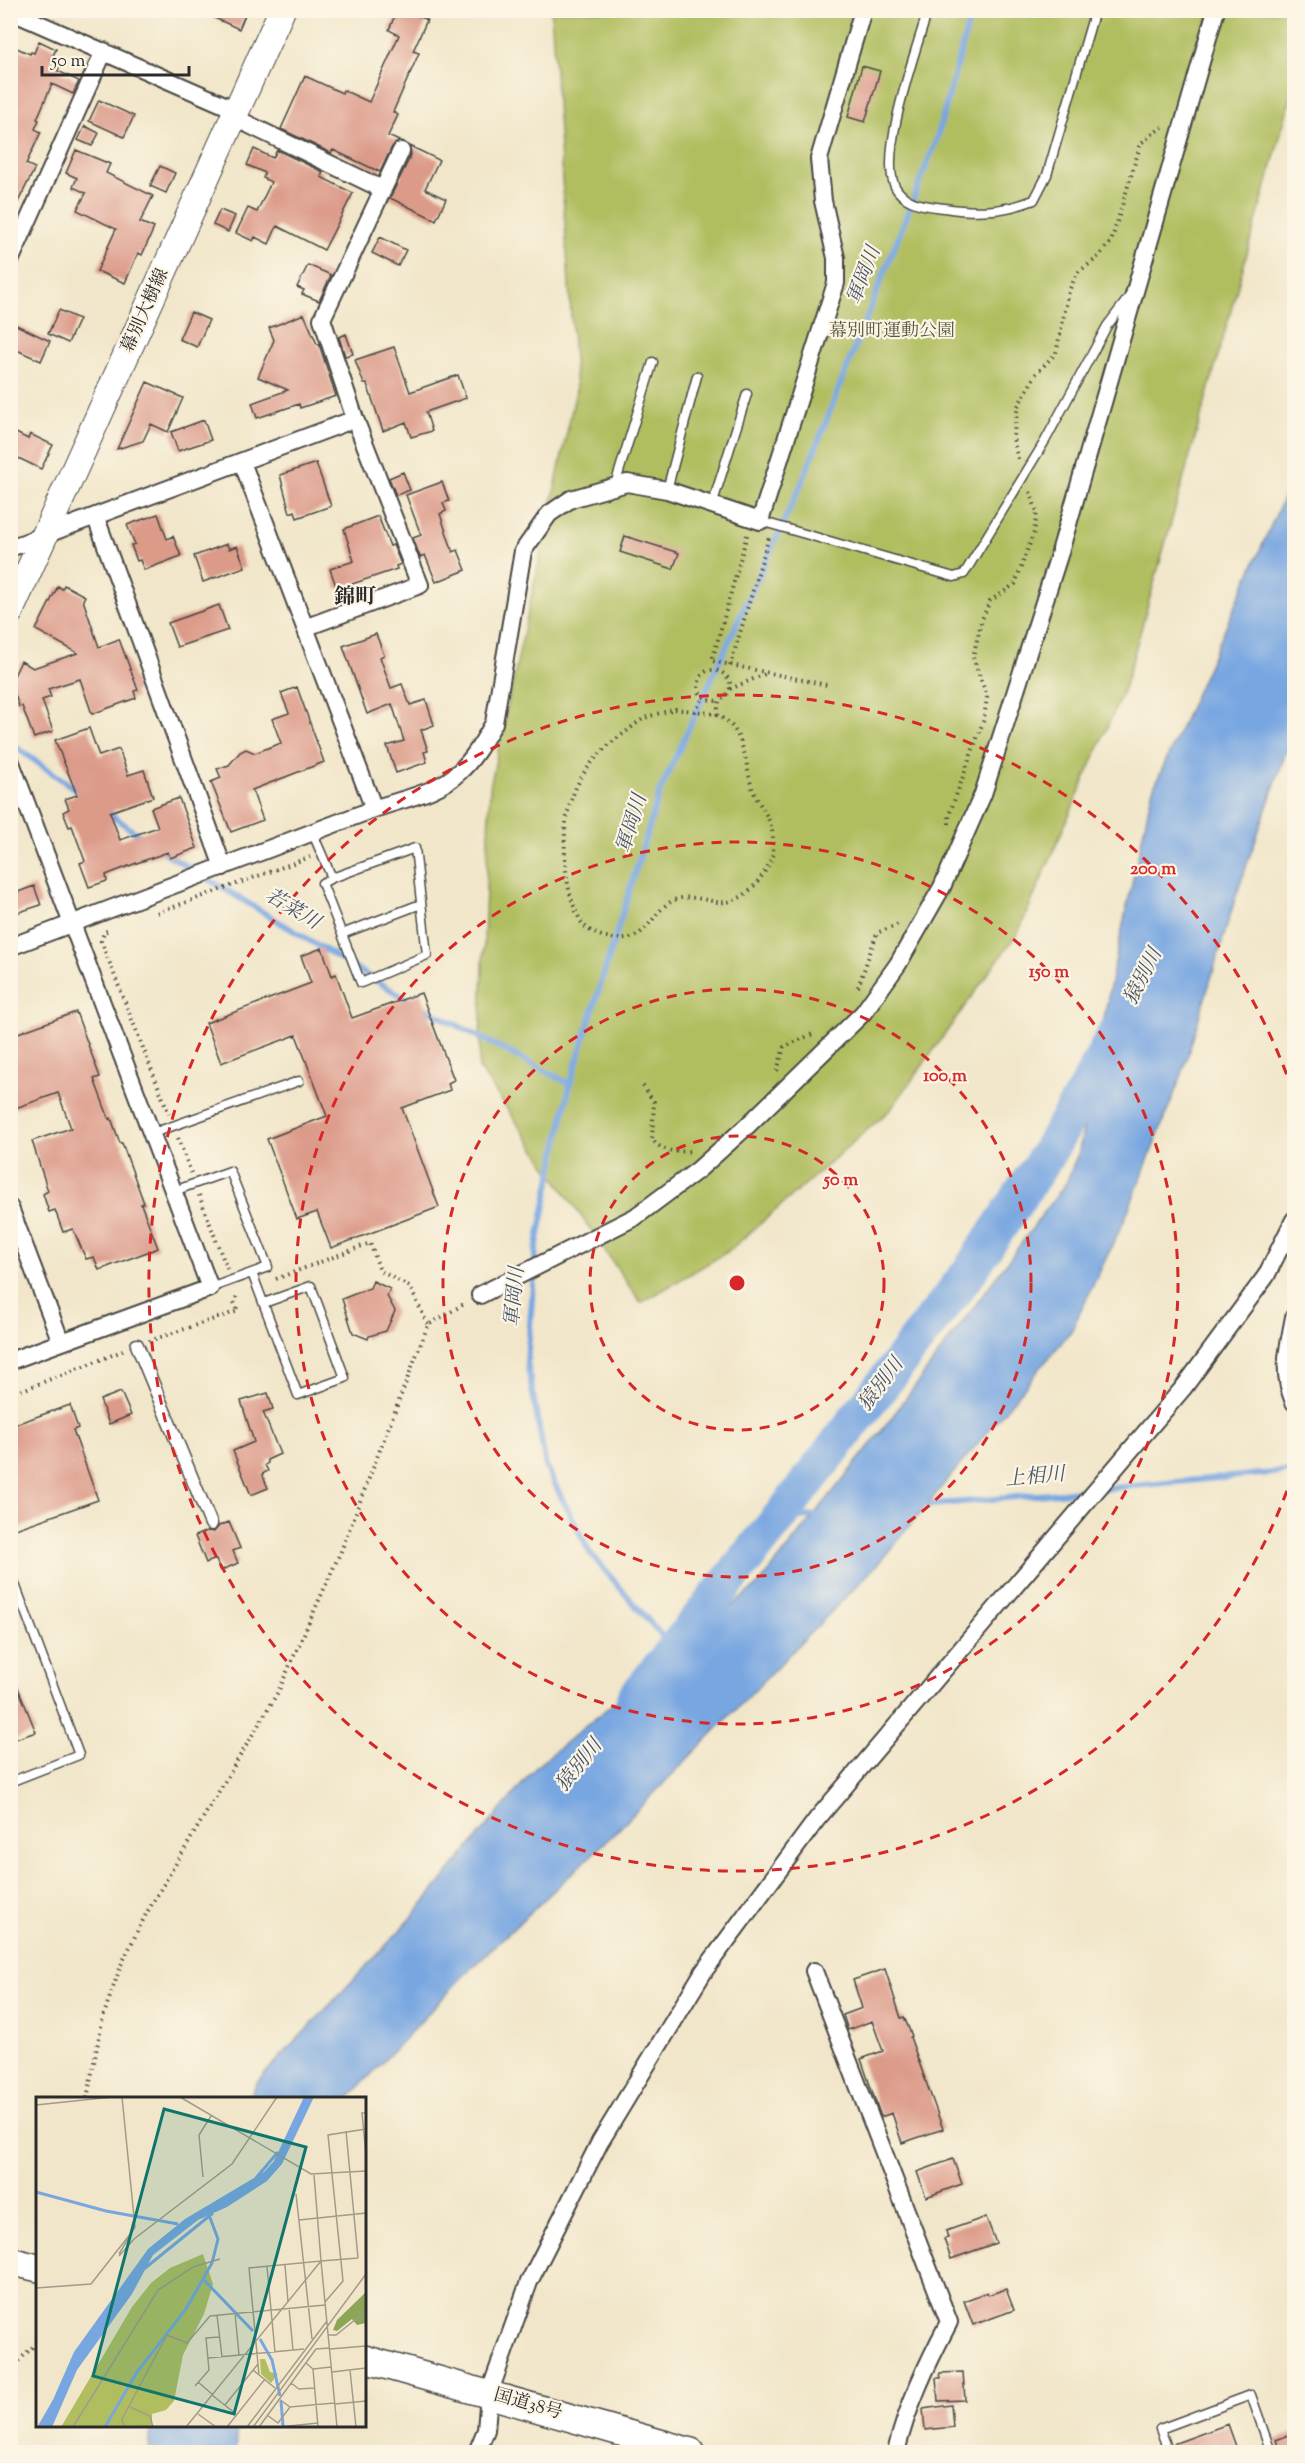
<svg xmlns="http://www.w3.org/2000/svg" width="1305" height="2463" font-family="'Sorts Mill Goudy','Noto Serif JP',serif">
<rect width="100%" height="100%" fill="#fcf5e5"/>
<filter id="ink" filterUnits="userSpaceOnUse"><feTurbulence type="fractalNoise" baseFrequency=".0167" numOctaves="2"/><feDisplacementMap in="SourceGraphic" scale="12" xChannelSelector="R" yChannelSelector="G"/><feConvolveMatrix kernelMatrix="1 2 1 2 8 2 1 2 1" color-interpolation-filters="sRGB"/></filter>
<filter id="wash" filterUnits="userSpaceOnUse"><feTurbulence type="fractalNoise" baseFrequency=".008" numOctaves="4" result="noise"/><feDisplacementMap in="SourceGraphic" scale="24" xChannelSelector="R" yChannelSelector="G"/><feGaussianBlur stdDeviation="1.35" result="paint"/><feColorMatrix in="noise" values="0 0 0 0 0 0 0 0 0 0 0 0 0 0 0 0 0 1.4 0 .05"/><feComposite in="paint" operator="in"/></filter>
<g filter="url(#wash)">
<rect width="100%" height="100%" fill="#f1e6c9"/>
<path fill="#b1be60" stroke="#6e7446" stroke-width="1.5" d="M 551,11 L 1294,11 L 1294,87 L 1125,686 L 1019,931 L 891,1109 L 729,1251 L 641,1303 L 479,1068 L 490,787 L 576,391 Z"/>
<path fill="#77a6e1" stroke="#516886" stroke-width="1.5" d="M 1294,474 L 1294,729 L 1236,896 L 1182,1074 L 1124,1221 L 1071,1331 L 877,1565 L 616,1832 L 468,1971 L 349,2098 L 249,2098 L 257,2082 L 406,1924 L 537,1766 L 760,1583 L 883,1429 L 1066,1183 L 1079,1151 L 1113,971 L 1152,792 Z
M 151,2426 L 237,2426 L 235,2452 L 149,2452 Z"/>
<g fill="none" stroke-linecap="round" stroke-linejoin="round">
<path stroke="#77a6e1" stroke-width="6" d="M 10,743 L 81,793
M 106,811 L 144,839
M 160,850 L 413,1003
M 422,1007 L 570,1084
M 1101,1489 L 1294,1471
M 919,1506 L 1091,1490
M 779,1519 L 822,1515
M 674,1650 L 590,1553 L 546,1467 L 527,1362 L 536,1249 L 570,1084 L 660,791 L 803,480 L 937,138 L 972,10"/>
<path stroke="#77a6e1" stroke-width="36" d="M 634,1699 L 792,1502 L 969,1272 L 1045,1158 L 1089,1083 L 1116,1032"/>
</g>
<g id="blocks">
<path fill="#dc9a89" d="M 197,10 L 247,10 L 239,29 Z
M 397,10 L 406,10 L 427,20 L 413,51 L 419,53 L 393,112 L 398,115 L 388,136 L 399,141 L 392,147 L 380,172 L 333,150 L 331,153 L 281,129 L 305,76 L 342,93 L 343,90 L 369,102 L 399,35 L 389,30 Z
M 39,41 L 56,49 L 51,60 L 60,64 L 58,71 L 79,81 L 73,94 L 52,84 L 37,119 L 39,120 L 35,129 L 41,132 L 26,164 L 35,168 L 10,218 L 10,45 L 30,54 L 31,52 L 34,53 Z
M 862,66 L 880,71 L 865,122 L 848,117 Z
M 99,100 L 134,116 L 124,137 L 89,121 Z
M 85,126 L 99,133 L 92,146 L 78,140 Z
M 410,146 L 439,160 L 425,189 L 446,199 L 436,220 L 390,198 L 411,155 Z
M 254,149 L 273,158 L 277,150 L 323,172 L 321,177 L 353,193 L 324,250 L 277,226 L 269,244 L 255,237 L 253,241 L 236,233 L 248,208 L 257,212 L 271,182 L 263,178 L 265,173 L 247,165 Z
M 76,150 L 110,164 L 106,173 L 153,196 L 140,222 L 154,228 L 142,255 L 138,253 L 125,283 L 97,271 L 116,229 L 77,210 L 86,193 L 73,187 L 77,178 L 66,173 Z
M 160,166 L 175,173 L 166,193 L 150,186 Z
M 220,210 L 235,216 L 228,232 L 213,225 Z
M 380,237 L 406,250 L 398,266 L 372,253 Z
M 308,265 L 331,275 L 319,301 L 302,294 L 304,290 L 297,287 Z
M 59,310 L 79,319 L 68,343 L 48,334 Z
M 191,312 L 209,320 L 197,347 L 179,339 Z
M 304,314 L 317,344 L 319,344 L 336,396 L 300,408 L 299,404 L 257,418 L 252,403 L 288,390 L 258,377 L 274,340 L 269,328 Z
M 10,322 L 50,341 L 41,361 L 10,347 Z
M 346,334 L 353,354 L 345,356 L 339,337 Z
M 394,347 L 410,392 L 458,375 L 466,398 L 426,412 L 432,431 L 411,437 L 406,422 L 383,431 L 367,384 L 364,384 L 355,360 Z
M 147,382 L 183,398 L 168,432 L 151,424 L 143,441 L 117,449 Z
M 204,420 L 211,440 L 178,451 L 171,432 Z
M 10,430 L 28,439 L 30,434 L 53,445 L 41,469 L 10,454 Z
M 316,463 L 331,506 L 297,518 L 295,511 L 290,513 L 280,475 Z
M 403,472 L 410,490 L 396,495 L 389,478 Z
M 442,482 L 449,501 L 443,503 L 446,511 L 440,514 L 453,552 L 458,550 L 466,570 L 436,582 L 425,555 L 420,557 L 413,538 L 421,535 L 406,495 Z
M 158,514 L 167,539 L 173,536 L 181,556 L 144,570 L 140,560 L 137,561 L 131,545 L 135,544 L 127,525 Z
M 378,516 L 390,546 L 393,545 L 401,564 L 396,566 L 397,569 L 337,589 L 330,569 L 354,561 L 344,529 Z
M 625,536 L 679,553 L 673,569 L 620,552 Z
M 227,544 L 229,549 L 237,546 L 245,567 L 203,582 L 194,556 Z
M 64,585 L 85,596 L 83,600 L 99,647 L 119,639 L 138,690 L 134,691 L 136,698 L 92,714 L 80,679 L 48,689 L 51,697 L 42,700 L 53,731 L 34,738 L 22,706 L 19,707 L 11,682 L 21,661 L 33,668 L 78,653 L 36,630 L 58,586 L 62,589 Z
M 219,605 L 228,630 L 177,647 L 168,623 Z
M 376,634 L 384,655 L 380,657 L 391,688 L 402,684 L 410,705 L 426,700 L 434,725 L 421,730 L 428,751 L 424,752 L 427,762 L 396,773 L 387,746 L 404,741 L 392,704 L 367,714 L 343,646 Z
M 297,687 L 324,762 L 252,790 L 263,820 L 231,832 L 211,782 L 221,778 L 217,769 L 229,765 L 240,752 L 246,749 L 255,753 L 281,743 L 272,719 L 289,713 L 281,693 Z
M 89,728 L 99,756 L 119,749 L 128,775 L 144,770 L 153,797 L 110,812 L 120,840 L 158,827 L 151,808 L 179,798 L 197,848 L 170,858 L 168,852 L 134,864 L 106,875 L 107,881 L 89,887 L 80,863 L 85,861 L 72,826 L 69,827 L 63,812 L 69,809 L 65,799 L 77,795 L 55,740 Z
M 34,886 L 41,905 L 10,915 L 10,895 Z
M 322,948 L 332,976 L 336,974 L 352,1018 L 421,993 L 454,1080 L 448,1083 L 450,1090 L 402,1108 L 439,1207 L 331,1248 L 317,1212 L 297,1219 L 267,1139 L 327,1116 L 296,1035 L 221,1063 L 206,1023 L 311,983 L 301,956 Z
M 76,1012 L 100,1077 L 94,1079 L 109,1119 L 111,1118 L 120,1143 L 122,1143 L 144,1203 L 141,1204 L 158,1248 L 99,1270 L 94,1257 L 86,1259 L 73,1229 L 63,1232 L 55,1210 L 49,1212 L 43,1194 L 48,1191 L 32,1141 L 71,1128 L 58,1093 L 10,1110 L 10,1036 Z
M 373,1281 L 390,1289 L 387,1296 L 395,1311 L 386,1331 L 369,1336 L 368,1339 L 353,1333 L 342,1299 L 370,1288 Z
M 121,1392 L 131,1415 L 109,1424 L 100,1400 Z
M 268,1393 L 273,1409 L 263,1412 L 280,1454 L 267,1460 L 268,1463 L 265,1465 L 268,1471 L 262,1474 L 268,1488 L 251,1495 L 233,1451 L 254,1442 L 241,1401 Z
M 70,1405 L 78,1428 L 73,1430 L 98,1500 L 10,1531 L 10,1426 Z
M 229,1522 L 240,1548 L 233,1551 L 238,1563 L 220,1571 L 216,1559 L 206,1563 L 195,1536 L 207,1531 L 214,1532 L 219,1526 Z
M 10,1668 L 36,1732 L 10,1741 Z
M 885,1969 L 901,2018 L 904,2017 L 912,2036 L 910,2037 L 943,2129 L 902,2143 L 892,2113 L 881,2117 L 861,2059 L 883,2051 L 872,2021 L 848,2030 L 843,2015 L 862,2008 L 853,1980 Z
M 953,2159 L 962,2184 L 926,2197 L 917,2172 Z
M 986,2217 L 996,2243 L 951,2259 L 944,2239 L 948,2238 L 946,2231 Z
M 1006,2289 L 1014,2310 L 973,2325 L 964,2301 L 987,2292 L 988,2295 Z
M 963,2372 L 965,2400 L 938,2401 L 936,2378 L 941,2378 L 940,2373 Z
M 951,2405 L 953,2427 L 925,2430 L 923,2409 Z
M 1228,2424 L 1238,2452 L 1175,2452 L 1173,2444 Z
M 1294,2433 L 1294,2452 L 1280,2452 L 1276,2440 Z"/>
</g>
</g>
<g filter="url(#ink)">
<use href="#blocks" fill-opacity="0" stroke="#494743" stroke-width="1.5"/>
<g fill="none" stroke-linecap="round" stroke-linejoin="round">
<defs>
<path id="service" d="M 928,10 C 918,45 874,164 898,191 C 909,205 928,206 944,208 C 976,213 1003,212 1034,200 L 1047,175 L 1095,10
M 615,485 L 653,362
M 667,490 L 697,376
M 712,505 L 747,394
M 760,521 L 954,577 L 964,574 L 1045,441 L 1107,326 L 1129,297
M 313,834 L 332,878 L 415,848 L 427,955 L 361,983 L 322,883 L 332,878
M 342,934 L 421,904
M 153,1133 L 299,1081
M 174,1191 L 230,1171 L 268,1267 L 210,1288
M 252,1273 L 298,1395 L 345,1378 L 311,1286 L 264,1303
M 10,1571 L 79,1755 L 10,1782
M 1169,2452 L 1160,2429 L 1251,2395 L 1271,2452"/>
<path id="pedestrian" d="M 137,1345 L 211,1524"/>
<path id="minor" d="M 10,11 L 236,110
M 233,117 L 382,189
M 10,261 L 104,51
M 242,462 L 374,809
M 96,518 L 223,867
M 10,548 L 355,419
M 307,627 L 420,585 L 355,419 L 322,319 L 401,151
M 10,760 L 210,1288 L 10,1361
M 10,947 L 374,809 C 402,799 438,793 459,772 C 474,759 484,740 494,723 L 523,551 L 549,514 L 571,499 L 627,483 L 667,490 L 760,521 L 836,283 L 836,258 L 823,201 L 819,159 L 863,10
M 10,1208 L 61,1342
M 480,1295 L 635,1217 L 698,1170 L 747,1126 L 863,1013 L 898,964 L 942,887 L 983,794 L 1060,552 L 1216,10
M 1294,1317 C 1288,1350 1281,1370 1294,1402
M 814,1971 L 949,2322 C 927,2364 907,2406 896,2452
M 477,2452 L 486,2430 L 489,2394 L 529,2282 L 600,2142 L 704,1971 L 817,1819 L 1184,1387 L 1266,1276 L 1294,1220"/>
<path id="primary" d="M 10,612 L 282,10"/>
<path id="trunk" d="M 10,2261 L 38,2268
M 364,2359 L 691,2452"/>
</defs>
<use href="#service" stroke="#494743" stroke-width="11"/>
<use href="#pedestrian" stroke="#494743" stroke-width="15"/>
<use href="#minor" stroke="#494743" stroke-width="20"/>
<use href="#primary" stroke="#494743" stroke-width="28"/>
<use href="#trunk" stroke="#494743" stroke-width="30"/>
<path stroke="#494743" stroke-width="4" stroke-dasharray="1.5 4.5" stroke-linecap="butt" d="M 1018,459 L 1013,438 L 1018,406 L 1036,374 L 1056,353 L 1069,291 L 1077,273 L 1096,259 L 1111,242 L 1141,143 L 1165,125
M 747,535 L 712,661 L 827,685
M 730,666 L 769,537
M 730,689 L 765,674
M 675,709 C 688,711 704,711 716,715 C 742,724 745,758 750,780 C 756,808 775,814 773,847 C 773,852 773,856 771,860 C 761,881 743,905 717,902 C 705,900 689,895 677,899 C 648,909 650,949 606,937 C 596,935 585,929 580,920 C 569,898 566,879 565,854 C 562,803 580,764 623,734 C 630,729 637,722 645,718 C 654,714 666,712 675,709 Z
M 695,712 L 703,698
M 717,715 L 719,701 C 751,681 705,654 699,682 C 695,696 708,701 719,701
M 949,824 L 949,815 L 984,719 L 987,697 L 973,657 L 982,619 L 990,601 L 1015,584 L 1034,532 L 1037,512 L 1030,492
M 157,913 L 310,857
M 107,931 L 104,932 L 101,941 L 169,1114
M 858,987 L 877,933 L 901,923
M 777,1071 L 784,1047 L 815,1033
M 643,1086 L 654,1102 L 652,1139 C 662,1152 675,1152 692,1151
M 178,1138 L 191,1173
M 199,1195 L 227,1269
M 276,1279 L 370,1243 L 380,1271 L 410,1287 L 428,1325
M 149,1341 L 238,1311 L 234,1302 L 238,1294
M 10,1395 L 125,1350
M 87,2098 L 103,2017 L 121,1965 L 146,1914 L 278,1692 L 341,1551 L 428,1325 L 466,1303
M 10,2369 L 38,2342"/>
<use href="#service" stroke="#fff" stroke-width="8"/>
<use href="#pedestrian" stroke="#fff" stroke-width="12"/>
<use href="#minor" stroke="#fff" stroke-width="16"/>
<use href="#primary" stroke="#fff" stroke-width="26"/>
<use href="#trunk" stroke="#fff" stroke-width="27"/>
</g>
</g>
<g fill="none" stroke="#d62828" stroke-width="3" stroke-dasharray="10 8">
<circle cx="737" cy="1283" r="147"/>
<circle cx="737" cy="1283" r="294"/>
<circle cx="737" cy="1283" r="441"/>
<path d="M1293 1474A588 588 0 1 1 1293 1092"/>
</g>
<g text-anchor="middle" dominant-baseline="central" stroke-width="4.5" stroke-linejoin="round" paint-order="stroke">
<g font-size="18" fill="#2b2b2b" stroke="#fcf5e5">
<text transform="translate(146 311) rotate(-66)">幕別大樹線</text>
<text transform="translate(528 2405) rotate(16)">国道38号</text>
</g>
<g font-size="18" fill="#53573b" stroke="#fcf5e5">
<text x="892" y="332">幕別町運動公園</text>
</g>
<g font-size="20" font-style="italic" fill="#46566b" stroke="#fcf5e5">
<text transform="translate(865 276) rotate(-69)">軍岡川</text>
<text transform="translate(633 824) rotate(-73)">軍岡川</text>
<text transform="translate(292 910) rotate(31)">若菜川</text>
<text transform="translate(1144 977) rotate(-63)">猿別川</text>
<text transform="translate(516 1297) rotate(-85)">軍岡川</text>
<text transform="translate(882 1385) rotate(-53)">猿別川</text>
<text transform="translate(1035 1478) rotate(-5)">上相川</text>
<text transform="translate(580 1766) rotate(-51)">猿別川</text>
</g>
<g font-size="21" font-weight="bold" fill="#2b2b2b" stroke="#fcf5e5">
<text x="355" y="598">錦町</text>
</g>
</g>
<g transform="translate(36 2097)">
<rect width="330" height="330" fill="#f1e6c9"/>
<path d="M 167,157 L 177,187 L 168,217 L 147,258 L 138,304 L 130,313 L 116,317 L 116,330 L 25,330 L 96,210 L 115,186 L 134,171 ZM 224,262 L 229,262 L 234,275 L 242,277 L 235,286 L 225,277 Z" fill="#b1be60"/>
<path d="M 330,195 L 330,226 L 321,228 L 316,222 L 301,234 L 297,233 L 301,223 Z" fill="#8ca556"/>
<path d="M 268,0 L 278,0 L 246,67 L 231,84 L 191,110 L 162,123 L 117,158 L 96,197 L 41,273 L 16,330 L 5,330 L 38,255 L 112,152 L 149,122 L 228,75 L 238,64 Z" fill="#77a6e1"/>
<path fill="none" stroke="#77a6e1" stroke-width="3" d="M 220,81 L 242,55M 0,95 L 70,114 L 142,127M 108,172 L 177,116M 168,183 L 217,234M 224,242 L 236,263 L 244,299M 245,304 L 247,329M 3,330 L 18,304M 69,330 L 101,275 L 150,212 L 176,166 L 182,142 L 173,118"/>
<path fill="none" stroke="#a29b8a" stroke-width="1.5" d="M 144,0 L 275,77 L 330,74M 0,8 L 76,0M 330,16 L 326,16 L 330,58M 310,34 L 322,161M 167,80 L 163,38 L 175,19M 260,97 L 276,242M 263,123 L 330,116M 83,157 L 99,130 L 86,0M 83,159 L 98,142 L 196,67 L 241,0M 285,164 L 322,161M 249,168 L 252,205M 231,170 L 239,255M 0,191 L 55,187 L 95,136M 289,205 L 307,184 L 292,38 L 330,32M 253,211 L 257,253M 199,216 L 203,258M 181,218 L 186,260M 292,238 L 300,238 L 330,214M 294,252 L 330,249M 172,261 L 268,252M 270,266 L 277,272 L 295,270M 277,272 L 282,330M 217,273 L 239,291M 314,273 L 320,330M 296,275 L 330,271M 223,278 L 213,171 L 285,164 L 301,330M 162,285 L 176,297M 255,286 L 263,292 L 278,291M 159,289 L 173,273 L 170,241 L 183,240M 176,298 L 200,317M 243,302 L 254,310 L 298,306M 299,307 L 330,304M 189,308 L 222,267M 94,310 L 114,319 L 117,330M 162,317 L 180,330M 231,318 L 242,326 L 254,310M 37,330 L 122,193 L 157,170 L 184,162M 88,330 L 86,322 L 131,238 L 151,246 L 174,219 L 289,208M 150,330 L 285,164 L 278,78M 191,330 L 229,282M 211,330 L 291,224M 217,330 L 330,177M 223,330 L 280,252 L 293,251M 243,330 L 282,326"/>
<path fill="#0f766e" fill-opacity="0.15" stroke="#0f766e" stroke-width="3" d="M 128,12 L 270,50 L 198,317 L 57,279 Z"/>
<rect width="330" height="330" fill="none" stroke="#2b2b2b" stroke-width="3"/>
</g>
<circle cx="737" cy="1283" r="9" fill="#d62828" stroke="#fcf5e5" stroke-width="3"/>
<g font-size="18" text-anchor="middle" font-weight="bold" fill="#d62828" stroke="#fcf5e5" stroke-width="4.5" stroke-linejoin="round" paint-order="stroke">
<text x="1153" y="874">200 m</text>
<text x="1049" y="977">150 m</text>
<text x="945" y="1081">100 m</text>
<text x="841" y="1185">50 m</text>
</g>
<rect width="1305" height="2463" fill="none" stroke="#fcf5e5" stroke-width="36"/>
<path d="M42 66v9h147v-9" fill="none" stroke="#2b2b2b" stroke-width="3"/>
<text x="51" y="66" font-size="18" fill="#2b2b2b" stroke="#fcf5e5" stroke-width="4.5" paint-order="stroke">50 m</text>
</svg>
